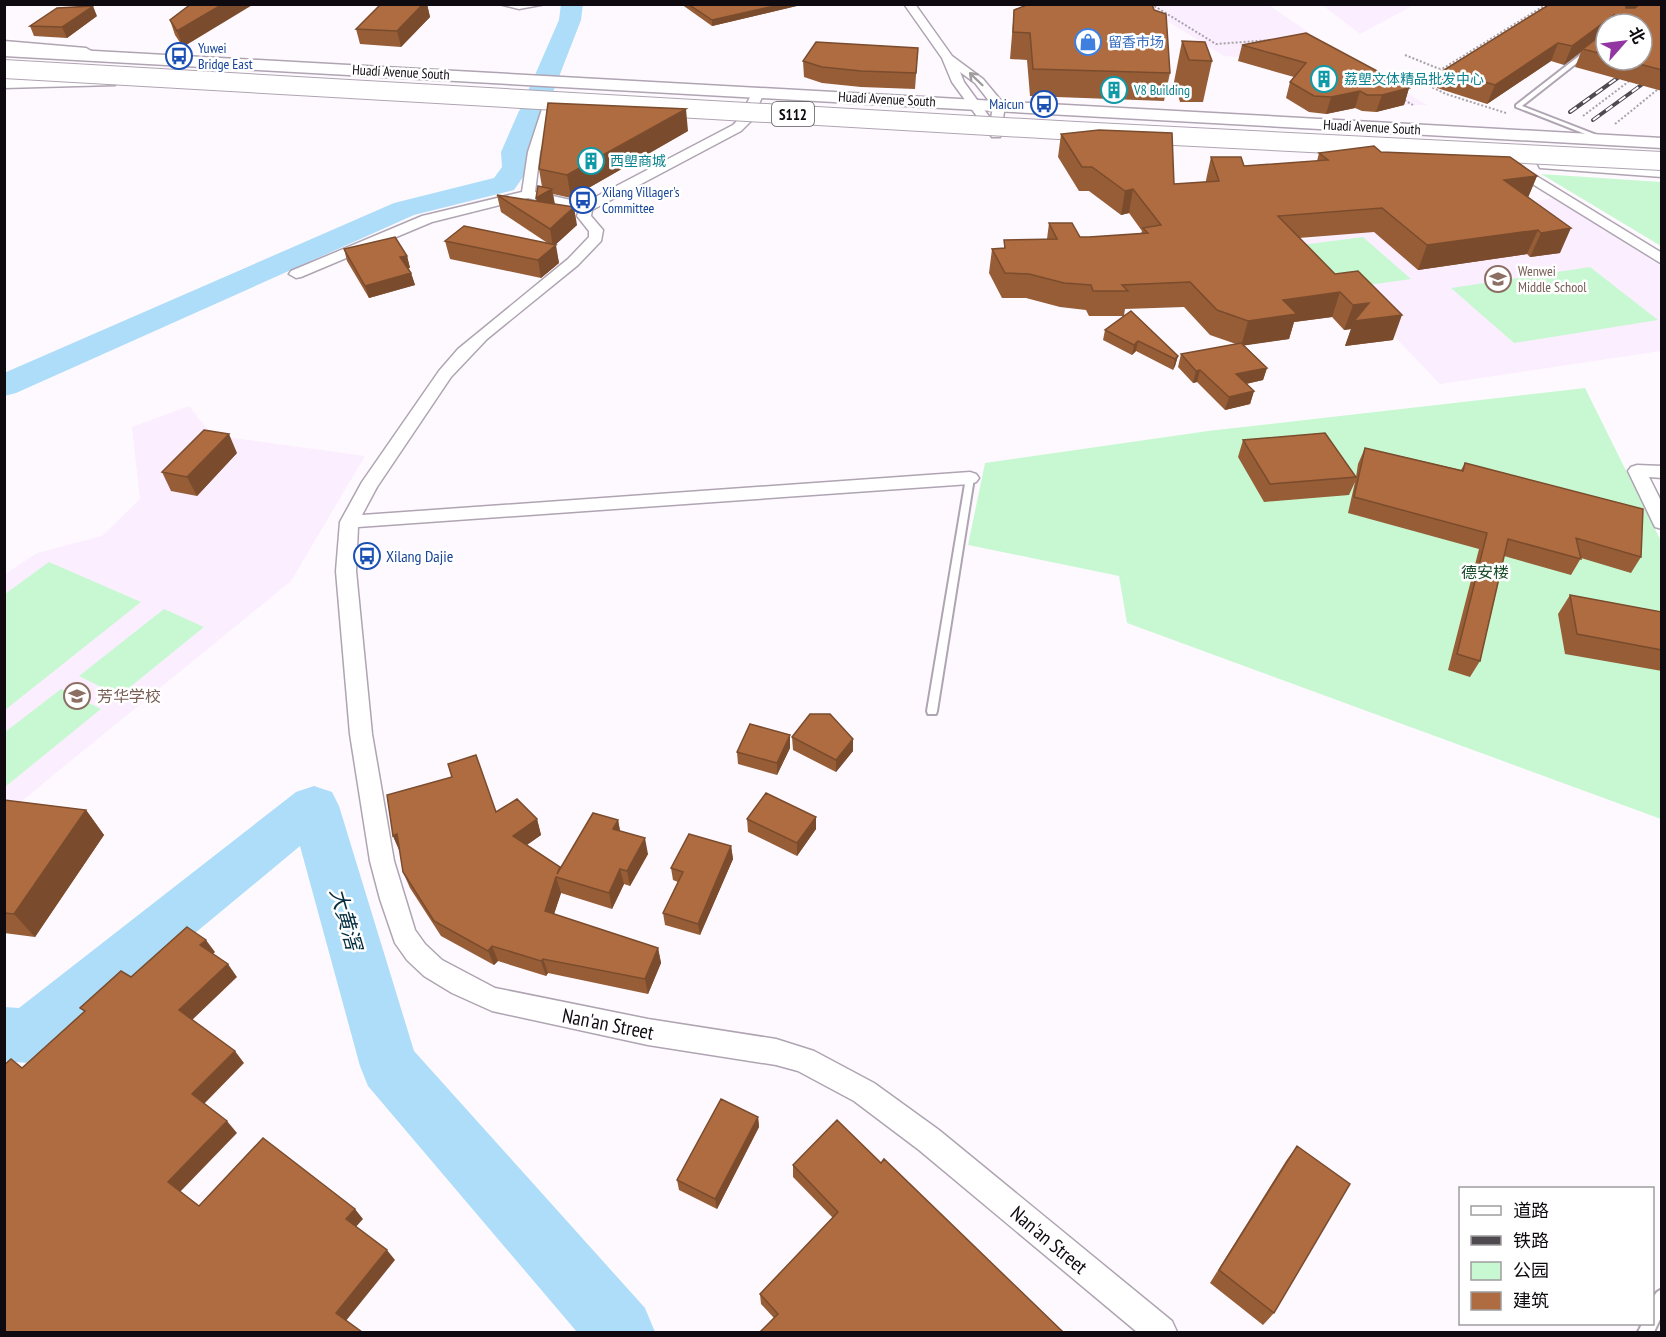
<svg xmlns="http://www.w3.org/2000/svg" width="1666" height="1337" font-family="'PT Sans Narrow','Noto Sans SC',sans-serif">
<rect width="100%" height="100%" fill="#fef9ff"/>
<path fill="#fbeeff" d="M 1141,5 L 1269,5 L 1315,37 L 1427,105 L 1404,105 L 1255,58 L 1224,56 Z
M 1322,5 L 1414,5 L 1360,34 Z
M 1554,198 L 1661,266 L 1661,351 L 1440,384 L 1352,292 L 1283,243 Z
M 189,406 L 212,435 L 365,456 L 291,581 L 7,813 L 4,811 L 4,575 L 37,553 L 102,536 L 140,499 L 132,427 Z"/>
<path fill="#c8f8d2" d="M 1541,174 L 1661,182 L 1661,246 Z
M 1363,237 L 1411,279 L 1347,288 L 1301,245 Z
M 1590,267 L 1658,320 L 1514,343 L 1451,288 Z
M 1585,388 L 1661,541 L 1661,819 L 1127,623 L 1119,576 L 968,545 L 985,463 L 1208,431 Z
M 49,562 L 141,602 L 5,710 L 5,594 Z
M 164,609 L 204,627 L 119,696 L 79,676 Z
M 61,689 L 101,709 L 5,787 L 5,732 Z"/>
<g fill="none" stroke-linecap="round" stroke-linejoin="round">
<path fill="#adddf8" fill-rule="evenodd" d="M 561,4 L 583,4 L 581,20 L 550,100 L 546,105 L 542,106 L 545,111 L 529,152 L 530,167 L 514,190 L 414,215 L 16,393 L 4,396 L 4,373 L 394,203 L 494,178 L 502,167 L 501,152 L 519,111 L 523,106 L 527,104 L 524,100 L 559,20 Z
M 314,786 L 332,792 L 339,806 L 414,1051 L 645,1308 L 655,1332 L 577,1332 L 368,1086 L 360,1066 L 300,846 L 48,1055 L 28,1063 L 4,1061 L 4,1007 L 19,1008 L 296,792 Z"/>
<defs>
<path id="service" d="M 1606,35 L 1606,40 L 1522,106 L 1602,137 L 1602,139 L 1598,139 L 1516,107 L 1516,105 Z
M 970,475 L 974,478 L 937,711 L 936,714 L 928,714 L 927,711 L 966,478 Z
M 1662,1289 L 1662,1315 L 1654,1332 L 1638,1332 L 1642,1324 L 1652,1324 L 1652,1299 L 1657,1292 Z"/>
<path id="minor" d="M 499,4 L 546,4 L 519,9 Z
M 904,4 L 915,4 L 952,56 L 983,79 L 1003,103 L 1005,106 L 1000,137 L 992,137 L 952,82 L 942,58 ZM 960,72 L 975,83 L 993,106 L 991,119 L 964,82 Z
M 758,88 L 764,92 L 753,119 L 741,131 L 592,210 L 591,216 L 603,230 L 601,241 L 578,265 L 487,339 L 451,377 L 377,487 L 362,515 L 970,472 L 976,474 L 979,478 L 976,482 L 970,484 L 358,527 L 356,571 L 372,734 L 394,861 L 415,930 L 425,944 L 442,960 L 495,988 L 648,1019 L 776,1039 L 814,1051 L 874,1083 L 939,1130 L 1172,1321 L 1177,1332 L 1137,1332 L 919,1150 L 854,1101 L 798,1071 L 776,1065 L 648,1045 L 492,1011 L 452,993 L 424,976 L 407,960 L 395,943 L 380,899 L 370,861 L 350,734 L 336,571 L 340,522 L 362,482 L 439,371 L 458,349 L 568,259 L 589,237 L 589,231 L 577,216 L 579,210 L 528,198 L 432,222 L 301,277 L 296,278 L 289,274 L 291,271 L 422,216 L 522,192 L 528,152 L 544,103 L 552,103 L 554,106 L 540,152 L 535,192 L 584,203 L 733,125 C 744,116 749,92 758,88 Z
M 1510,160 L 1662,253 L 1662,264 L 1505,167 L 1504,164 Z
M 1637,465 L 1662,466 L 1662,478 L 1649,477 L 1662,503 L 1662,529 L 1655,527 L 1653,523 L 1628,471 L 1631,467 Z"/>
<path id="tertiary" d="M 4,41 L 86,48 L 93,52 L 86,56 L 4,49 Z
M 110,78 L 115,79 L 117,82 L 115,85 L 4,88 L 4,79 Z"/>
<path id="secondary" d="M 4,46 L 1662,138 L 1662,148 L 4,56 Z
M 1547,158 L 1662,165 L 1662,177 L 1540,168 L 1538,164 L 1540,160 Z"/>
</defs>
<use href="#service" stroke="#afa4b2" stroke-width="4"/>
<use href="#minor" stroke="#afa4b2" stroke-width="3"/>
<use href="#tertiary" stroke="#afa4b2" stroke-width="3"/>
<use href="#secondary" stroke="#afa4b2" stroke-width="3"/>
<path stroke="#a7a3a8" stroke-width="2" stroke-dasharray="2 2" stroke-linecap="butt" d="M 1151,4 L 1216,44 L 1271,40
M 1405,55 L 1442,70
M 1401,98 L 1413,105
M 1506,113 L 1446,94 L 1421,82 L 1547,4
M 1583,116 L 1632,79
M 1615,124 L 1662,86"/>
<use href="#service" fill="#fff" fill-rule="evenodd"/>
<use href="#minor" fill="#fff" fill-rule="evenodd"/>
<use href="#tertiary" fill="#fff" fill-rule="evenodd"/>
<use href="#secondary" fill="#fff" fill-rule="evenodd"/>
<defs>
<path id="rail" d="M 1570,112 L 1630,69
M 1593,120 L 1662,70"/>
</defs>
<use href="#rail" stroke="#4f4a50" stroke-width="4"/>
<use href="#rail" stroke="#fff" stroke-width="2" stroke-dasharray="8" stroke-linecap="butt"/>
<defs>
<path id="primary-bridge" d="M 4,69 L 1076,131 L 1662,161"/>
</defs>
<use href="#primary-bridge" stroke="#afa4b2" stroke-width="20" stroke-linecap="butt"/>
<use href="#primary-bridge" stroke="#fff" stroke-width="18"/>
</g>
<path fill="#965d37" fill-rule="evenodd" d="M 191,4 L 183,47 L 175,35 L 170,20 Z
M 381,4 L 427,4 L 430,17 L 401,47 L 360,44 L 356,29 Z
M 681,4 L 805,4 L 712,26 Z
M 1550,4 L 1662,4 L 1662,91 L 1575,67 L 1581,52 L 1564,65 L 1551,61 L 1487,104 L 1437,88 L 1444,70 ZM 1606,24 L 1642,24 L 1642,60 L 1606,60 Z
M 1014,10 L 1170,73 L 1164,101 L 1030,96 L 1027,60 L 1010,59 Z
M 97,16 L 67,38 L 34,36 L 30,26 Z
M 1182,41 L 1212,61 L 1203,102 L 1180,102 L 1174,82 Z
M 1242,45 L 1409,88 L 1404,105 L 1376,112 L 1362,111 L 1355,108 L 1326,114 L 1309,112 L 1286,98 L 1290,82 L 1294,77 L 1238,61 Z
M 918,48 L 915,89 L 861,87 L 822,83 L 804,77 L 803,61 Z
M 688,131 L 571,198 L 553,194 L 555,204 L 577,225 L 555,245 L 559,263 L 541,278 L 450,259 L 445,241 L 549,244 L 501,212 L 497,195 L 537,201 L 536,198 L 542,187 L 539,169 Z
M 1061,134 L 1174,184 L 1206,182 L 1206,180 L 1211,157 L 1244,166 L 1317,161 L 1319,153 L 1381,152 L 1537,176 L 1528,197 L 1560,253 L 1530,257 L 1527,254 L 1418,270 L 1374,232 L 1299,238 L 1393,340 L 1345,346 L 1351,329 L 1344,330 L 1332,317 L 1294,322 L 1289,339 L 1244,345 L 1267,368 L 1263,380 L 1246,384 L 1254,391 L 1250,404 L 1225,410 L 1197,382 L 1193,383 L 1178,367 L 1181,354 L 1236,344 L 1210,335 L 1184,307 L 1125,309 L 1124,316 L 1089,316 L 1086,310 L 1060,307 L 1026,298 L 1002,298 L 989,273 L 992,249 L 1004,248 L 1004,240 L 1047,239 L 1049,223 L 1080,237 L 1089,237 L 1141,234 L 1142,231 L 1129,213 L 1121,215 L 1089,191 L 1079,191 L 1058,157 Z
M 344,249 L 407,256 L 410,268 L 408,268 L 411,273 L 415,285 L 369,298 L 347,261 Z
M 1131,311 L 1178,356 L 1175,366 L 1173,370 L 1136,351 L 1132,355 L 1103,340 L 1105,330 Z
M 1243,440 L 1356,477 L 1358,464 L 1365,448 L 1461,470 L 1465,463 L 1641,557 L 1631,573 L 1581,558 L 1571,575 L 1504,556 L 1480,661 L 1470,677 L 1448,670 L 1479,549 L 1348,513 L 1355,482 L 1349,495 L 1264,502 L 1238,457 Z
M 237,453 L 197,496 L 171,491 L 162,472 Z
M 1570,595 L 1662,612 L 1662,671 L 1565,654 L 1558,614 Z
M 792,737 L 853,739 L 853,751 L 836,772 L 793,750 Z
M 790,748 L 777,775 L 738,764 L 737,752 Z
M 4,800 L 86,810 L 104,835 L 35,937 L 4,933 Z
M 496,812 L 537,819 L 541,835 L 527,845 L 560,867 L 560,869 L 618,820 L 620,831 L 648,854 L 630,886 L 624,884 L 612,909 L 561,893 L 554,914 L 658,948 L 661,963 L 648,994 L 548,973 L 546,976 L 498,961 L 494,965 L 441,936 L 410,888 L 403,872 L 400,852 L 393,836 Z
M 816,817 L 816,829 L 797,856 L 748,832 L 747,819 Z
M 731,846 L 733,859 L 700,935 L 665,925 L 663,913 L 678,882 L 673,880 L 671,868 Z
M 758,1117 L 759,1127 L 717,1209 L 679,1190 L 677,1180 Z
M 1297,1146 L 1274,1313 L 1263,1325 L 1210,1283 L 1286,1161 Z
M 881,1163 L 1063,1332 L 774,1318 L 761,1304 L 760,1294 L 833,1218 L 793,1177 L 793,1165 Z"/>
<path fill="#7a4c2d" d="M 223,4 L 254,4 L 183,47 L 177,31 Z
M 423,4 L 427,4 L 430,17 L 401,47 L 397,31 Z
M 783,4 L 805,4 L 712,26 L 712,20 Z
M 1640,4 L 1619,22 L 1626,5 Z
M 93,6 L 97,16 L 67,38 L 62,27 Z
M 1614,15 L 1610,24 L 1606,24 L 1606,33 L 1583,49 L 1581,52 L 1564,65 L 1572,46 Z
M 1558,43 L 1551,61 L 1487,104 L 1495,85 Z
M 1409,88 L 1404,105 L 1376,112 L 1382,95 Z
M 1360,91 L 1355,108 L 1326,114 L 1331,97 Z
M 686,109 L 688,131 L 571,198 L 567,175 Z
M 1537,176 L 1527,200 L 1504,180 Z
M 552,189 L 555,207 L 539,216 L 536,198 Z
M 1133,189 L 1129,213 L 1121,215 L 1125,191 Z
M 574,207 L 577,225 L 553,247 L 550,229 Z
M 1571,228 L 1560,253 L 1530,257 L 1541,233 Z
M 1538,230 L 1527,254 L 1418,270 L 1427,245 Z
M 556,245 L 559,263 L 541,278 L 538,260 Z
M 407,256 L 410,268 L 404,269 L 400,257 Z
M 411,273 L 415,285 L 369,298 L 365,286 Z
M 1340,292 L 1332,317 L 1294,322 L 1289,339 L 1241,346 L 1248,321 L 1283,300 Z
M 1369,303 L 1402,315 L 1393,340 L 1345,346 L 1351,329 L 1344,330 L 1353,305 Z
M 1138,341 L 1136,351 L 1132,355 L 1134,345 Z
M 1178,356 L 1175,366 L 1173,370 L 1175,359 Z
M 1267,368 L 1263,380 L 1232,387 L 1236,374 Z
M 1200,370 L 1197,382 L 1193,383 L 1196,371 Z
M 1254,391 L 1250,404 L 1225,410 L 1229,397 Z
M 229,434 L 237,453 L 197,496 L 187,477 Z
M 790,735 L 790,748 L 777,775 L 777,763 Z
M 853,739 L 853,751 L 836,772 L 836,760 Z
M 86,810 L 104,835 L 35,937 L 14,914 Z
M 816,817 L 816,829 L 797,856 L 797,843 Z
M 537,819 L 541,835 L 518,851 L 513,836 Z
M 618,820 L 621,836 L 613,829 Z
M 397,834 L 400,852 L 393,836 Z
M 645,838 L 648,854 L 630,886 L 627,871 Z
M 731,846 L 733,859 L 700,935 L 698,924 Z
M 620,869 L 624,884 L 612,909 L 609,893 Z
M 556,877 L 561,893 L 550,926 L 545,911 Z
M 206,940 L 215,952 L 209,958 L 200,945 Z
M 492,946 L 498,961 L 494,965 L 488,951 Z
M 658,948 L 661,963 L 648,994 L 645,979 Z
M 543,959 L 548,973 L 546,976 L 541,961 Z
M 228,964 L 237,977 L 190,1022 L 179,1010 Z
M 235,1051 L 244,1063 L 203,1105 L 192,1094 Z
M 758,1117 L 759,1127 L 717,1209 L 715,1199 Z
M 227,1121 L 237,1133 L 179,1193 L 168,1182 Z
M 355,1209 L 363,1219 L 354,1229 L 346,1219 Z
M 387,1250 L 395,1260 L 345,1322 L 336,1313 Z"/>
<path fill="#af6c40" stroke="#7a4c2d" stroke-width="1.5" d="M 191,4 L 223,4 L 177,31 L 170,20 Z
M 381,4 L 423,4 L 397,31 L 356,29 Z
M 688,4 L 783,4 L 712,20 Z
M 1029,4 L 1152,4 L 1154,10 L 1166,14 L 1170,73 L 1033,69 L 1030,33 L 1013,32 L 1014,10 Z
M 1550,4 L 1626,4 L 1626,8 L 1635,8 L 1640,4 L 1662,4 L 1662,70 L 1624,60 L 1642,60 L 1642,24 L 1615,24 L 1614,15 L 1572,46 L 1558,43 L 1495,85 L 1444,70 Z
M 93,6 L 62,27 L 30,26 L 57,8 Z
M 1606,31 L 1606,55 L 1583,49 Z
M 1306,33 L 1409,88 L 1382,95 L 1367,95 L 1360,91 L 1331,97 L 1314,96 L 1290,82 L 1306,63 L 1242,45 Z
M 1182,41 L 1205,42 L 1212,61 L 1189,60 Z
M 816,42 L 918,48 L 916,73 L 861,71 L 822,67 L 803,61 Z
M 548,103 L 686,109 L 567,175 L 539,169 Z
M 1099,130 L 1172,133 L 1174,184 L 1219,181 L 1211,157 L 1241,157 L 1244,166 L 1328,160 L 1319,153 L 1374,146 L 1381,152 L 1510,157 L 1537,176 L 1504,180 L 1571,228 L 1541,233 L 1538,230 L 1427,245 L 1382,208 L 1278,216 L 1335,274 L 1358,271 L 1402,315 L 1354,321 L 1369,303 L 1353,305 L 1340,292 L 1283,300 L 1297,314 L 1248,321 L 1217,310 L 1190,282 L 1122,285 L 1128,291 L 1093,291 L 1091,285 L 1064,283 L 1029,274 L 1005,273 L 992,249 L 1005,248 L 1004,240 L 1057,239 L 1049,223 L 1072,223 L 1080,237 L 1089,237 L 1148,233 L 1143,228 L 1161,225 L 1133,189 L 1125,191 L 1092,167 L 1082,167 L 1061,134 Z
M 538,186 L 552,189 L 536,198 Z
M 497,195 L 574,207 L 550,229 Z
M 464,226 L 556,245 L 538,260 L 445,241 Z
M 395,237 L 407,256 L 400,257 L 411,273 L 365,286 L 344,249 Z
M 1131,311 L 1178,356 L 1175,359 L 1138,341 L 1134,345 L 1105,330 Z
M 1241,343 L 1267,368 L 1236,374 L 1254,391 L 1229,397 L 1200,370 L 1196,371 L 1181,354 Z
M 204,430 L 229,434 L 187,477 L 162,472 Z
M 1325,433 L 1356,477 L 1270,484 L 1243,440 Z
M 1365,448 L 1463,471 L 1465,463 L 1643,509 L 1641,557 L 1576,538 L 1581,559 L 1508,539 L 1480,661 L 1457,654 L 1487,533 L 1354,497 Z
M 1570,595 L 1662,612 L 1662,650 L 1577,634 Z
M 810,714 L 830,714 L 853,739 L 836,760 L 792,737 Z
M 750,724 L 790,735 L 777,763 L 737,752 Z
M 476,755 L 496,812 L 517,799 L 537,819 L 513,836 L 560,867 L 557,874 L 593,813 L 618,820 L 613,829 L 645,838 L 627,871 L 620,869 L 609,893 L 556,877 L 545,911 L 658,948 L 645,979 L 543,959 L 541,961 L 492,946 L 488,951 L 434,921 L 403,872 L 397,834 L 393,836 L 387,795 L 452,777 L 448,764 Z
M 766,793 L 816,817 L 797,843 L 747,819 Z
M 4,800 L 86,810 L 14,914 L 4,913 Z
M 689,834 L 731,846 L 698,924 L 663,913 L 683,872 L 671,868 Z
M 187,927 L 206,940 L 200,945 L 228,964 L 179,1010 L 235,1051 L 192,1094 L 227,1121 L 168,1182 L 199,1206 L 263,1138 L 355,1209 L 346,1219 L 387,1250 L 336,1313 L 362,1332 L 4,1332 L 4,1065 L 11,1059 L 22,1068 L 85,1011 L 80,1008 L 121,971 L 131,977 Z
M 721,1099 L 758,1117 L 715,1199 L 677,1180 Z
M 837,1120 L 881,1163 L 884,1159 L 1063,1332 L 760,1332 L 778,1314 L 760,1294 L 838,1212 L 793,1165 Z
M 1297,1146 L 1350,1184 L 1274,1313 L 1219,1270 Z"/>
<defs><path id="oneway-shaft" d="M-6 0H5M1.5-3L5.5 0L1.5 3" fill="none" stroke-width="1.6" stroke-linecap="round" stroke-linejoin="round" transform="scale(1.5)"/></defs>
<use stroke="#9f9d9f" href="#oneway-shaft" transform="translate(976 79) rotate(-136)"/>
<defs>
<symbol id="shop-ring" viewBox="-11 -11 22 22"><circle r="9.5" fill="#fff" stroke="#3f7fe0" stroke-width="1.5"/><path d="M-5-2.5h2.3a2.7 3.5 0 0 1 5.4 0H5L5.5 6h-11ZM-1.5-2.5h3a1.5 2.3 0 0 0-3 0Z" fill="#3f7fe0"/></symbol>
<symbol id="bus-ring" viewBox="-11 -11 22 22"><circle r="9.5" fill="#fff" stroke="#1a4fb4" stroke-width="1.5"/><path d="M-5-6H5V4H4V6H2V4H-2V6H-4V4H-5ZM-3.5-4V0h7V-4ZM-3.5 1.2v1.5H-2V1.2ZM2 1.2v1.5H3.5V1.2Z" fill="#1a4fb4"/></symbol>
<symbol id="building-ring" viewBox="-11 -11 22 22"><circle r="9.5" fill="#fff" stroke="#0f9aa8" stroke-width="1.5"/><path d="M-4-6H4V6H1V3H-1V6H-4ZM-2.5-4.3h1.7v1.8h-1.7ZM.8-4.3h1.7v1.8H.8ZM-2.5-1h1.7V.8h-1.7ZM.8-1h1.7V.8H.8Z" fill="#0f9aa8"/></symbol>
<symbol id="school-ring" viewBox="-11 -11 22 22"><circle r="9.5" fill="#fff" stroke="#8d6e63" stroke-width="1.5"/><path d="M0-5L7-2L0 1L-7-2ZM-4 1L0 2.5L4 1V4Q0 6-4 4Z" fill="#8d6e63"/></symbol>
</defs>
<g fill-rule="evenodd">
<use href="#shop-ring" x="1073" y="27" width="30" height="30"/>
<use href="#bus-ring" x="164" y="41" width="30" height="30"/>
<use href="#building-ring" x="1309" y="64" width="30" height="30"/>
<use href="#building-ring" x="1099" y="75" width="30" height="30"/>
<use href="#bus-ring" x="1029" y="89" width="30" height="30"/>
<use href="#building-ring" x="576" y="146" width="30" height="30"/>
<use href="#bus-ring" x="568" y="185" width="30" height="30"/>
<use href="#school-ring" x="1483" y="264" width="30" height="30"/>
<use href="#bus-ring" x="352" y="541" width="30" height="30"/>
<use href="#school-ring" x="62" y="681" width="30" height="30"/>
</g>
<g text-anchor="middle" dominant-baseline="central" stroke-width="5" stroke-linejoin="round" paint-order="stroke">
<g font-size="14" fill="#366cbe" stroke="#fff" text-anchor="start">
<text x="1108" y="42">留香市场</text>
</g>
<g font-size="14" fill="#164399" stroke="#fff" text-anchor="start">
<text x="198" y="48">Yuwei<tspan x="198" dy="16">Bridge East</tspan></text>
<text x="1024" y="104" text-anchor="end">Maicun</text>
<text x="602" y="192">Xilang Villager's<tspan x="602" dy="16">Committee</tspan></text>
</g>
<g font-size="14" fill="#0e0a0f" stroke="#fff">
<text transform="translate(401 72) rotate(3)">Huadi Avenue South</text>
<text transform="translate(887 99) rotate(3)">Huadi Avenue South</text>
<text transform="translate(1372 127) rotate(3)">Huadi Avenue South</text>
</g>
<g font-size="14" fill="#0d838f" stroke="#fff" text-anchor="start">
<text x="1344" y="79">荔塱文体精品批发中心</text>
<text x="1134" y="90">V8 Building</text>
<text x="610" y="161">西塱商城</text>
</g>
<g font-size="14" fill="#785e54" stroke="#fff" text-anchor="start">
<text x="1518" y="271">Wenwei<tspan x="1518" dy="16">Middle School</tspan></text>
</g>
<rect fill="#fff" stroke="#565457" stroke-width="1.5" x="772" y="102" width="42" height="24" rx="4.5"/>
<g font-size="15" font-weight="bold" fill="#0e0a0f">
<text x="793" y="114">S112</text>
</g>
<g font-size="16" fill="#164399" stroke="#fff" text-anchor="start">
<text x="386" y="556">Xilang Dajie</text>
</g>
<g font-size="16" fill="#1a4d2a" stroke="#fff">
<text x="1485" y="572">德安楼</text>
</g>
<g font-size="16" fill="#785e54" stroke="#fff" text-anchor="start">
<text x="97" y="696">芳华学校</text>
</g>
<g font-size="20" fill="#0e0a0f" stroke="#fff">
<text transform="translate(608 1024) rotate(11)">Nan'an Street</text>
<text transform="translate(1049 1240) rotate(40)">Nan'an Street</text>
</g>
<g font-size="21" font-style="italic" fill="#062e40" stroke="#fff">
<text transform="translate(346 919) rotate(74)">大黄滘</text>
</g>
</g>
<rect width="1666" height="1337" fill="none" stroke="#0e0a0f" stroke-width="12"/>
<rect x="1459" y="1187" width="195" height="138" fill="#ffffff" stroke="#9f9d9f" stroke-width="1.5"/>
<rect x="1471" y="1206" width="30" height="9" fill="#ffffff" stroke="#9f9d9f" stroke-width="1.5"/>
<text x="1513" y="1217" font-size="18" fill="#0e0a0f">道路</text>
<rect x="1471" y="1236" width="30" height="9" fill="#4f4a50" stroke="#9f9d9f" stroke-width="1.5"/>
<text x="1513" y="1247" font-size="18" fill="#0e0a0f">铁路</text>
<rect x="1471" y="1262" width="30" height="18" fill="#c8f8d2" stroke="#9f9d9f" stroke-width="1.5"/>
<text x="1513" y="1277" font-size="18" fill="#0e0a0f">公园</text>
<rect x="1471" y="1292" width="30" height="18" fill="#af6c40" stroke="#9f9d9f" stroke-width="1.5"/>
<text x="1513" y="1307" font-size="18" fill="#0e0a0f">建筑</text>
<g transform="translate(1624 42) rotate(62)"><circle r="28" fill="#ffffff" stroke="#9f9d9f" stroke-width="1.5"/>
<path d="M0-4.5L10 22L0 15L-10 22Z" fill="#9236a1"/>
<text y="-9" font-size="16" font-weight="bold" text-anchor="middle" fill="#0e0a0f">北</text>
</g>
</svg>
